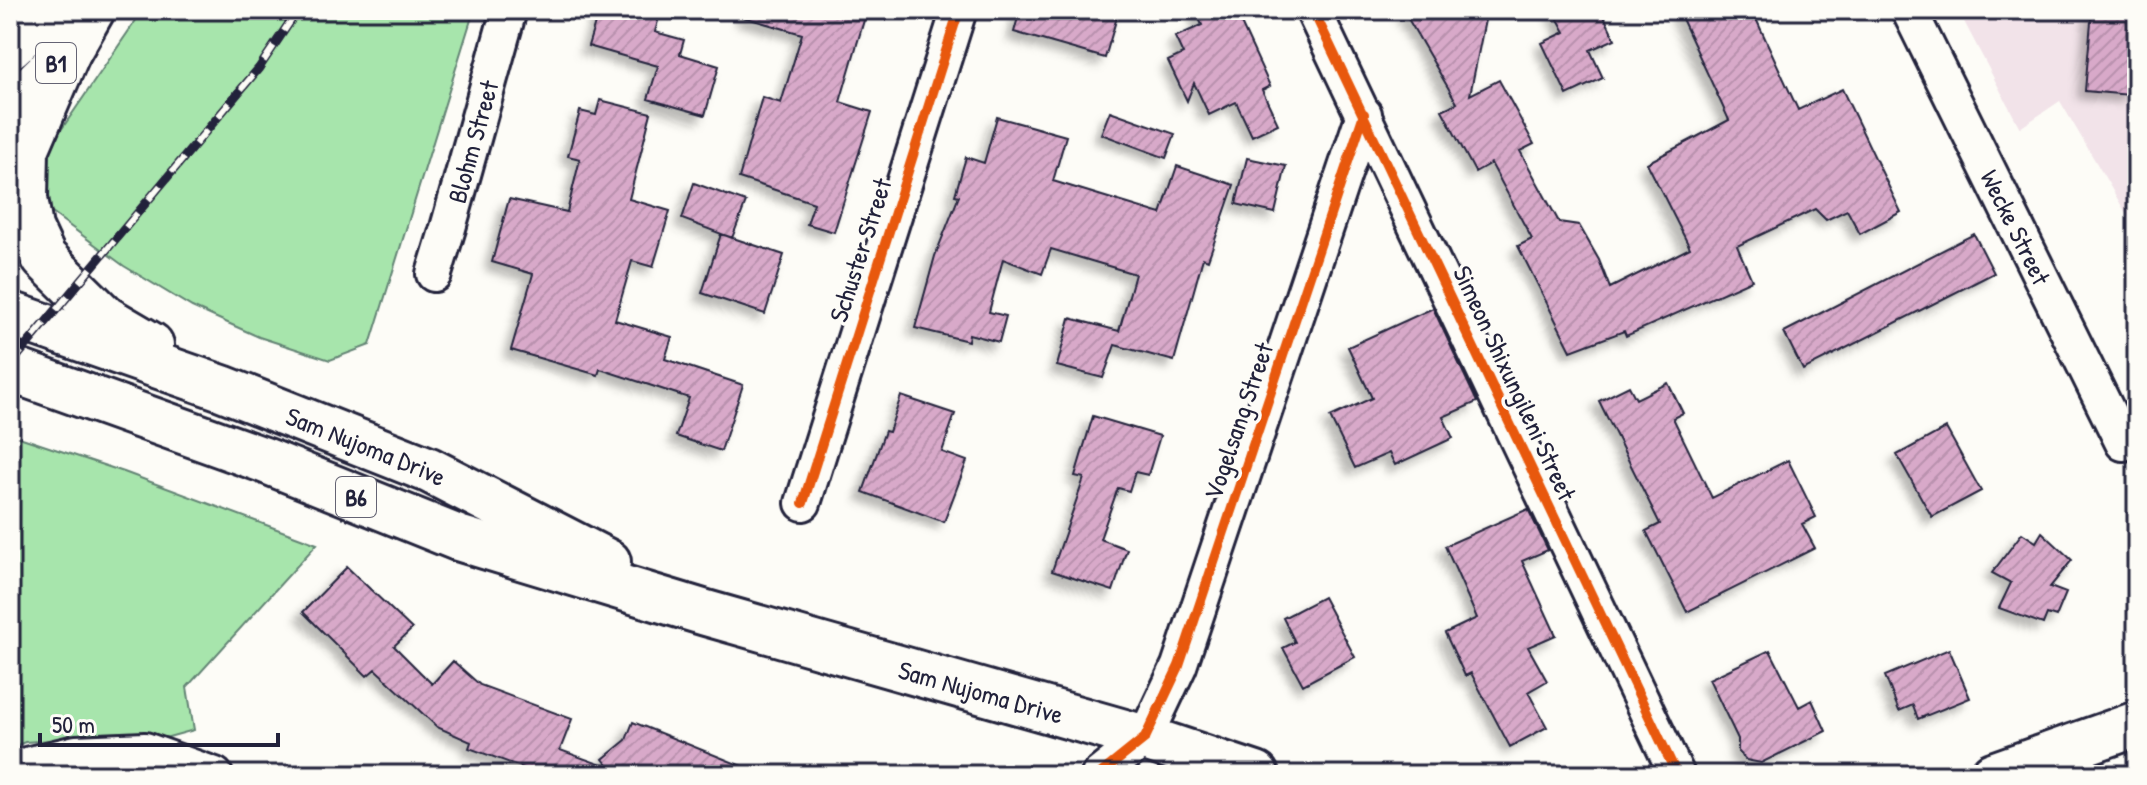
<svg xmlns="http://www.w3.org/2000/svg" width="2147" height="785" font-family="'Patrick Hand',sans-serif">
<defs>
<pattern id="building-hatch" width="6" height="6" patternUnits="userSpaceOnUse" patternTransform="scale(2)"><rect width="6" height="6" fill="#d8a9c9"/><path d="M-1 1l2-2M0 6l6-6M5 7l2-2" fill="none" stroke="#b991ae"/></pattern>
<filter id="shadow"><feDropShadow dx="-7" dy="7" stdDeviation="4" flood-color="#0004"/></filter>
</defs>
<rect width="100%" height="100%" fill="#fdfcf7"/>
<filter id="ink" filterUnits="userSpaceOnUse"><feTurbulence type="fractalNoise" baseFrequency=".0125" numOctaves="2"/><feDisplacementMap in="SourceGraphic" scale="16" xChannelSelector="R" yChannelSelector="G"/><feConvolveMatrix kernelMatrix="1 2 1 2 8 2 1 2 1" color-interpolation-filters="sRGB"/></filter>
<g filter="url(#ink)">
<path fill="#f2e3e9" d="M 1958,10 L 2137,10 L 2137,232 L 2060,101 L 2020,128 Z"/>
<path fill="#a7e5ac" stroke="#648474" stroke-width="2" d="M 143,10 L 474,10 L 370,345 L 330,360 L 259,337 L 192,307 L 124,266 L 44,207 L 44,155 Z
M 10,434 L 124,472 L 317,544 L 187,687 L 194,730 L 154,741 L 94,737 L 25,742 L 10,748 Z"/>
<path fill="url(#building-hatch)" stroke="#22223b" stroke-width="2" filter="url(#shadow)" d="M 599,10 L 661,10 L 655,32 L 684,40 L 680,54 L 719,66 L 705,115 L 648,99 L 658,66 L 588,46 Z
M 744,10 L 867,10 L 840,102 L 872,112 L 834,232 L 807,224 L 814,203 L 739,178 L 762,97 L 781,103 L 802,34 L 743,17 Z
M 1020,10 L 1119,10 L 1105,58 L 1014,32 Z
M 1195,10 L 1235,10 L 1270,86 L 1262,90 L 1278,124 L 1252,136 L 1236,102 L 1209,115 L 1194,83 L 1187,101 L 1168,61 L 1183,54 L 1175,37 L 1202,25 Z
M 1403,10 L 1487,10 L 1470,95 L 1499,80 L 1534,144 L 1520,151 L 1559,222 L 1579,225 L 1599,260 L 1610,288 L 1690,248 L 1647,163 L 1729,120 L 1678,10 L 1752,10 L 1798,110 L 1842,89 L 1901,212 L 1860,234 L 1847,210 L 1826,220 L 1815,209 L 1737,246 L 1752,280 L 1626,336 L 1624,331 L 1571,351 L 1518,246 L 1532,239 L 1491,163 L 1475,172 L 1442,110 L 1457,103 Z
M 1553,10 L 1601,10 L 1615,39 L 1590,50 L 1603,78 L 1567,95 L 1542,43 L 1565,32 Z
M 2092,10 L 2136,10 L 2130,95 L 2085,91 Z
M 600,100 L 651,113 L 629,199 L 670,211 L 653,267 L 632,261 L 615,320 L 672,337 L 665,359 L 743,385 L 721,451 L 676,436 L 689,398 L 600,369 L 598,375 L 511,350 L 533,274 L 492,262 L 509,199 L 567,212 L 580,159 L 568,156 L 580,111 L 596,115 Z
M 1110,111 L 1175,134 L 1166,158 L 1101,134 Z
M 997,117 L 1066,136 L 1053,181 L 1161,214 L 1177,166 L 1234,185 L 1208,260 L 1203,258 L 1174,361 L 1115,345 L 1103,378 L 1057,366 L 1070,318 L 1119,331 L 1135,274 L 1051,249 L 1042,274 L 1003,259 L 989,312 L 1006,316 L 999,342 L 969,334 L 968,341 L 915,328 L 935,256 L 959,196 L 955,195 L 966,157 L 984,163 Z
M 1247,158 L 1286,166 L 1275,213 L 1236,204 Z
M 694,183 L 746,202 L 732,238 L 682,219 Z
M 721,234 L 784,255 L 765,314 L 702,293 Z
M 1974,234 L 1994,273 L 1803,370 L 1784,332 Z
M 1433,308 L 1477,402 L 1443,417 L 1453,438 L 1395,465 L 1389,453 L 1355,468 L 1330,417 L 1372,398 L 1348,347 Z
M 1668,383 L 1683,413 L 1673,418 L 1712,498 L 1788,460 L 1816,517 L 1802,524 L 1815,548 L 1687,612 L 1646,531 L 1660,524 L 1599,401 L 1629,386 L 1636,399 Z
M 901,396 L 955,414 L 942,452 L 967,461 L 944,522 L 863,492 L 885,431 L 889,432 Z
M 1093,416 L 1160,436 L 1148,475 L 1135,472 L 1129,491 L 1118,488 L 1100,539 L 1127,549 L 1113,591 L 1052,571 L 1084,478 L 1075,476 Z
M 1946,428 L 1981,491 L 1932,517 L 1897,455 Z
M 1528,509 L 1548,550 L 1522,561 L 1556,635 L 1528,647 L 1547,681 L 1528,692 L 1547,727 L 1510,747 L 1471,673 L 1465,676 L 1445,633 L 1477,618 L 1445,546 Z
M 2042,532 L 2072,560 L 2050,587 L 2066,593 L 2056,617 L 2047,614 L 2043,624 L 1999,608 L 2011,583 L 1992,573 L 2022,533 L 2036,542 Z
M 347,567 L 412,629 L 394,646 L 432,684 L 453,661 L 480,685 L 572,719 L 560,750 L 610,768 L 603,759 L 626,740 L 633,722 L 759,773 L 759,775 L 543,775 L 469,748 L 471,742 L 437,727 L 375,669 L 367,676 L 303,612 Z
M 1323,597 L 1355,657 L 1303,685 L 1283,648 L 1295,642 L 1283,618 Z
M 1949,649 L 1970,698 L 1918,719 L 1913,705 L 1899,711 L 1885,676 Z
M 1770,650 L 1799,707 L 1812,700 L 1826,731 L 1761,763 L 1746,760 L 1738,751 L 1738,739 L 1709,679 Z"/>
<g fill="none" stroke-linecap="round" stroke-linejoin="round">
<defs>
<g id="minor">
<path d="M 1313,10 L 1677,775"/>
<path id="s1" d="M 1909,10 L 2123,443"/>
<path id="s2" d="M 434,274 L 448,228 L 509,10"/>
<path d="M 803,503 L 959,10"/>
<path d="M 10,769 L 76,753 L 145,750 L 215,775"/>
<path d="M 1099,775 L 1145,738 L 1179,666 L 1364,114"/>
</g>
<path id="major" d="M 10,46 L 49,10
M 10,109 L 68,52 L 92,10"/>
<g id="highway">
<path d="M 68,52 L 26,150 L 25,198 L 30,228 L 44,258 L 105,318 L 151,345"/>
<path id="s3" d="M 10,314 L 222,388 L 429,470 L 608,562"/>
<path id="s4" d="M 10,369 L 264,460 L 458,538 L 706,613 L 1145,738 L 1256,775"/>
<path d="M 1993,775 L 2137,724"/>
</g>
</defs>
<use href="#minor" stroke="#22223b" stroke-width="40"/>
<use href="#major" stroke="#22223b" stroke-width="50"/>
<use href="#highway" stroke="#22223b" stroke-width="50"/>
<use href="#minor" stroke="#fdfcf7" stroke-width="34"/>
<use href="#major" stroke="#fdfcf7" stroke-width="44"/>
<use href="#highway" stroke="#fdfcf7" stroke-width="44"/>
<defs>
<path id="rail" d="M 10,365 L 259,68 L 298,10"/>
</defs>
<use href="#rail" stroke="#22223b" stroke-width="9"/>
<use href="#rail" stroke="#fdfcf7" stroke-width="6" stroke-dasharray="18" stroke-linecap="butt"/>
<defs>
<path id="cycleway" d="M 1313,10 L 1677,775
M 803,503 L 959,10
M 1099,775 L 1145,738 L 1179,666 L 1364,114"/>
</defs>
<use href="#cycleway" stroke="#fdfcf7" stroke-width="15"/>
<use href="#cycleway" stroke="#e8590c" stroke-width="10"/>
</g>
</g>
<g text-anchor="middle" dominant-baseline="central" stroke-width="7" stroke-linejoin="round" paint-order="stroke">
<g fill="#fdfcf7" stroke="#646373" stroke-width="2">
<rect x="36" y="43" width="40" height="40" rx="6"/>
<rect x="336" y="477" width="40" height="40" rx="6"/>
</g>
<g font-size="24" font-weight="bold" fill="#22223b">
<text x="56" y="63">B1</text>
<text x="356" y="497">B6</text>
</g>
<g font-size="26" fill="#22223b" stroke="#fdfcf7">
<text stroke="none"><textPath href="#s2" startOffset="138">Blohm Street</textPath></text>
<text stroke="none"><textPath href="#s1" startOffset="242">Wecke Street</textPath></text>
<text transform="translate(860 250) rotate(-72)">Schuster Street</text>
<text transform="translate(1515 383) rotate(65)">Simeon Shixungileni Street</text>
<text transform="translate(1238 421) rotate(-71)">Vogelsang Street</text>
<text stroke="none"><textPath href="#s3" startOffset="380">Sam Nujoma Drive</textPath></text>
<text stroke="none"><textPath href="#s4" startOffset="1024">Sam Nujoma Drive</textPath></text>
</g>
</g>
<rect width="2147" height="785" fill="none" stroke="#fdfcf7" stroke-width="40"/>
<rect x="20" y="20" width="2107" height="745" fill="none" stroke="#22223b" stroke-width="3" filter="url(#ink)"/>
<path d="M40 733v12h238v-12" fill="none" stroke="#22223b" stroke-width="4"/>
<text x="52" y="733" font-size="24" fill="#22223b" stroke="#fdfcf7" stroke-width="6" paint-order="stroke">50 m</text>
</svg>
